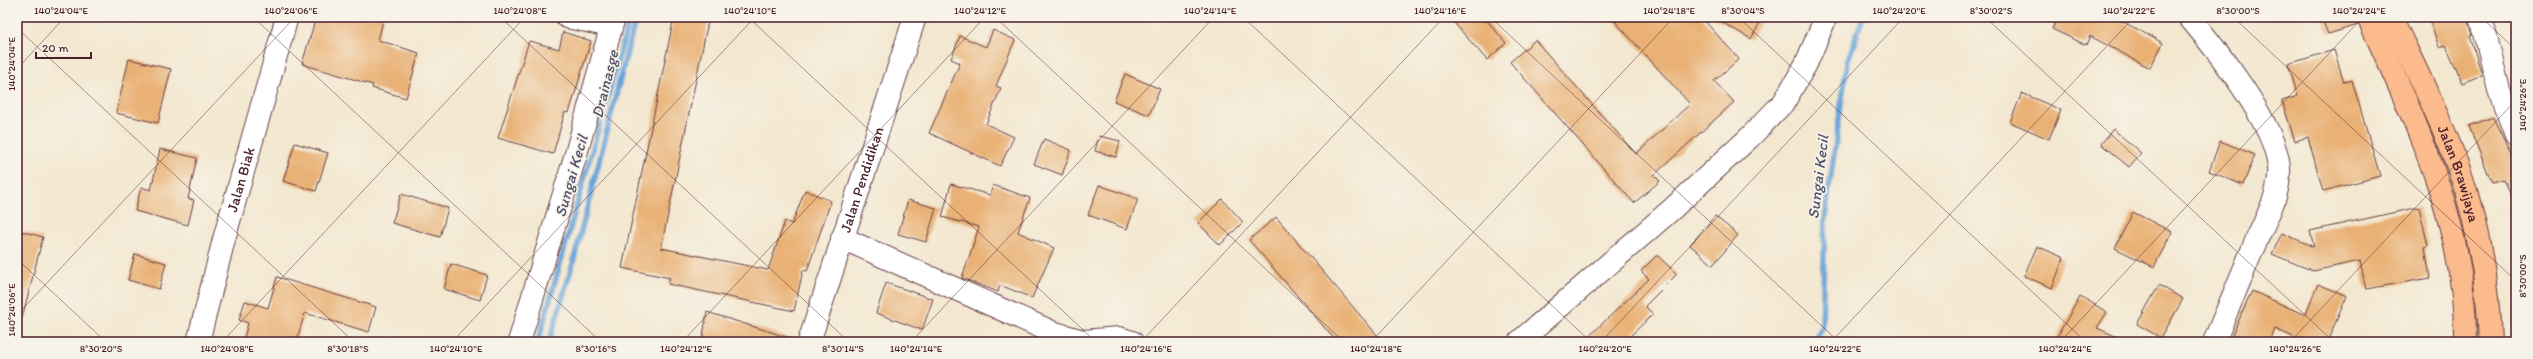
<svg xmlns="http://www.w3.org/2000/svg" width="2533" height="359" font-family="Itim,sans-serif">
<rect width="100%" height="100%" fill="#f7f3e8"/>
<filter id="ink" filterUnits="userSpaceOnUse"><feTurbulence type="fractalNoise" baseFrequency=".025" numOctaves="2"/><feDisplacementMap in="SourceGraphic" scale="8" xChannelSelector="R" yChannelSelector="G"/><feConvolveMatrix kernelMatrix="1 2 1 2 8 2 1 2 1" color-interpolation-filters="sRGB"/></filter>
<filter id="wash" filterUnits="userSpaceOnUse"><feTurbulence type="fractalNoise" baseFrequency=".012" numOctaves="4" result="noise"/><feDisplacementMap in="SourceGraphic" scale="16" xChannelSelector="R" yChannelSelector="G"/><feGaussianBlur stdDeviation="0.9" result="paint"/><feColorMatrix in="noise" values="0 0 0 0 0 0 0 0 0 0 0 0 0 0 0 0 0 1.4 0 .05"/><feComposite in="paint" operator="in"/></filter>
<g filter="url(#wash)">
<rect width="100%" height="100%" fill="#f3e7cf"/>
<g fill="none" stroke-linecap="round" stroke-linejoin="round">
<path stroke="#66a3d8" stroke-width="5.5" d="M 538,342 L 630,17
M 549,342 L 573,263 L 636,17
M 1815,342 L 1822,326 L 1825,218 L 1847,63 L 1863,17"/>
</g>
<g id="blocks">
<path fill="#e9b174" d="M 316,17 L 384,17 L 378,40 L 419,53 L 406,98 L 372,88 L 373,85 L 302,64 Z
M 674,17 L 709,17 L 661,248 L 768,270 L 785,221 L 792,224 L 805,190 L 831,201 L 807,271 L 803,270 L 794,311 L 668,284 L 670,278 L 622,268 Z
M 1449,17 L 1484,17 L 1506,43 L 1487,60 Z
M 1611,17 L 1701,17 L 1739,59 L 1714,81 L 1734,102 L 1654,175 L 1660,181 L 1634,203 L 1510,62 L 1535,40 L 1636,154 L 1690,104 Z
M 1713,17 L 1763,17 L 1751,39 Z
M 2058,17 L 2114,17 L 2163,43 L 2150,68 L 2090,36 L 2086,45 L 2052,29 Z
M 2321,17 L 2356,17 L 2358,25 L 2328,34 Z
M 2428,17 L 2468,17 L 2473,35 L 2470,36 L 2482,75 L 2462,83 L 2446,45 L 2439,47 Z
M 993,30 L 1015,40 L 996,86 L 1001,88 L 986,124 L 1014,137 L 1000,166 L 929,133 L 960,63 L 951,59 L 960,36 L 986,47 Z
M 563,32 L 591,41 L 569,113 L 565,112 L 553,154 L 498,138 L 529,41 L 559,49 Z
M 2334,50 L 2344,82 L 2352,80 L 2380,176 L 2323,191 L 2308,137 L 2295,141 L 2282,101 L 2298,96 L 2288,64 Z
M 129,59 L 171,69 L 158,123 L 116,113 Z
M 1125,74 L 1160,89 L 1149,115 L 1114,101 Z
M 2022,93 L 2061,110 L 2049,139 L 2010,122 Z
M 2493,117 L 2516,165 L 2516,207 L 2504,180 L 2492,183 L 2469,126 Z
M 2113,129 L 2141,153 L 2129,167 L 2101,144 Z
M 1099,136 L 1120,141 L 1116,157 L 1095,151 Z
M 1044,139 L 1071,150 L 1062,175 L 1034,164 Z
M 2220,141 L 2255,155 L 2243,185 L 2209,171 Z
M 295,143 L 328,153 L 316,191 L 283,181 Z
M 160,149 L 197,158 L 188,199 L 194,200 L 188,225 L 135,211 L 141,187 L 151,190 Z
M 951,184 L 990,195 L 993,185 L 1030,198 L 1018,232 L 1054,248 L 1032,298 L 1000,285 L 998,292 L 962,278 L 979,227 L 942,217 Z
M 1099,185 L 1138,199 L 1127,229 L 1088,215 Z
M 401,194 L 448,208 L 440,237 L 392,223 Z
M 1222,199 L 1243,222 L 1220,245 L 1198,223 Z
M 908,200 L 936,208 L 926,242 L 898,234 Z
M 2419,207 L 2428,246 L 2425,247 L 2430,278 L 2366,289 L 2360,261 L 2313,271 L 2272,254 L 2282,233 L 2314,247 L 2310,231 Z
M 2133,212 L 2172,232 L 2154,267 L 2115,248 Z
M 1715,216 L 1738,235 L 1713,265 L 1690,245 Z
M 1276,217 L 1383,342 L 1337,342 L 1249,240 Z
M 17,230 L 43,237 L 22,318 L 17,318 Z
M 2037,246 L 2064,258 L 2052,288 L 2024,276 Z
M 135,254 L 166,263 L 159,289 L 128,280 Z
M 1657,255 L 1677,274 L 1645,306 L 1653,314 L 1624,342 L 1583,342 L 1649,279 L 1641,271 Z
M 451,264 L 487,275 L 480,300 L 444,289 Z
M 277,277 L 376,307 L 369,332 L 305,313 L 296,342 L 243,342 L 248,323 L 239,320 L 245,301 L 268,308 Z
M 886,283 L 933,299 L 922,330 L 876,313 Z
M 2318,284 L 2347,296 L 2327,342 L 2305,342 L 2275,329 L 2270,342 L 2229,342 L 2252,291 L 2305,315 Z
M 2159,285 L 2183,299 L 2161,338 L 2137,324 Z
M 2080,296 L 2107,312 L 2097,328 L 2129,342 L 2054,342 Z
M 707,312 L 793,339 L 793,342 L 702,342 Z"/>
</g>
</g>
<g filter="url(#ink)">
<use href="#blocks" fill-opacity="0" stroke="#633d44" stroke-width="1"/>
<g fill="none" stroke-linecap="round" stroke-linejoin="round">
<defs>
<g id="minor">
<path d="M 567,17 L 611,26"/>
<path d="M 2189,17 C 2217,50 2275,123 2279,167 C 2281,192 2266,219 2256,241 C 2242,275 2228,309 2214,342"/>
<path d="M 2481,17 L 2499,90 L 2516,135"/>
<path d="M 842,238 L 1052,332 L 1083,341 L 1119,338 L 1132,342"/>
<path id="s1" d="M 198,342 L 224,239 L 287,17"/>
<path d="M 519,342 L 576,154 L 614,17"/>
<path id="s2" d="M 809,342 L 915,17"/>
<path d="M 1519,342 L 1671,210 L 1750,137 L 1784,102 L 1806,64 L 1826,17"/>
</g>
<g id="highway">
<path d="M 2368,17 C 2415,122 2467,224 2465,342"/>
<path id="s3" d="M 2391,17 C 2415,68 2441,119 2460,172 C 2478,226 2488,285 2490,342"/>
</g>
</defs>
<use href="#minor" stroke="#633d44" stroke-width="24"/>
<use href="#highway" stroke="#633d44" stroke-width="24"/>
<use href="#minor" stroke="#fff" stroke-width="22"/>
<use href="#highway" stroke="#fbbb8d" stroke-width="22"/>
</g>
</g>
<path fill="none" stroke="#4a1f2b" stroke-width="1" stroke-opacity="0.45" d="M 253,17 L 601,342M 500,17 L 849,342M 748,17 L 1096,342M 995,17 L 1344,342M 1243,17 L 1591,342M 1490,17 L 1839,342M 1738,17 L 2086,342M 1985,17 L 2334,342M 2233,17 L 2516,281M 2481,17 L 2516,50M 17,28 L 354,342M 17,69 L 65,17M 17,259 L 106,342M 17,315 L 295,17M 222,342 L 525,17M 452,342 L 755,17M 682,342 L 985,17M 911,342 L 1214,17M 1141,342 L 1444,17M 1371,342 L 1674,17M 1601,342 L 1904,17M 1831,342 L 2134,17M 2060,342 L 2363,17M 2290,342 L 2516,100"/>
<g text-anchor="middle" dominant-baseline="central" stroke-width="3.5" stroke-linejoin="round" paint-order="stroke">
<g font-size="15" fill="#4a1f2b" stroke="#f7f3e8">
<text stroke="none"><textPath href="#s3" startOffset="171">Jalan Brawijaya</textPath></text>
<text stroke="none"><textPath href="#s1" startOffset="168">Jalan Biak</textPath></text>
<text stroke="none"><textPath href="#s2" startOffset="171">Jalan Pendidikan</textPath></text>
</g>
<g font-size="16" font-style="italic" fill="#555470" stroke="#f7f3e8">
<text transform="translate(605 84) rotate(-76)">Drainasge</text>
<text transform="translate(571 176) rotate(-74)">Sungai Kecil</text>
<text transform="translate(1818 177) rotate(-83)">Sungai Kecil</text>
</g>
</g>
<rect width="2533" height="359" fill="none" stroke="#f7f3e8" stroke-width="44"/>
<path d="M36 52v6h55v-6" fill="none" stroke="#4a1f2b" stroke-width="2"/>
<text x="42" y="52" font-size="12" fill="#4a1f2b" stroke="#f7f3e8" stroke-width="3" paint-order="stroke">20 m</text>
<rect x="22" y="22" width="2489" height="315" fill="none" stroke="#4a1f2b" stroke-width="1.5"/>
<g font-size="10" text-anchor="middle" fill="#4a1f2b">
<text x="61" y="14">140°24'04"E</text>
<text x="291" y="14">140°24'06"E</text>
<text x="520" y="14">140°24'08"E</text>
<text x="750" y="14">140°24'10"E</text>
<text x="980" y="14">140°24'12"E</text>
<text x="1210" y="14">140°24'14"E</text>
<text x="1440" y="14">140°24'16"E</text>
<text x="1669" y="14">140°24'18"E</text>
<text x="1743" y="14">8°30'04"S</text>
<text x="1899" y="14">140°24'20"E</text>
<text x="1991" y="14">8°30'02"S</text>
<text x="2129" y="14">140°24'22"E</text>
<text x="2238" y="14">8°30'00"S</text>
<text x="2359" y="14">140°24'24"E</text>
<text transform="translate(11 64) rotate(-90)" y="4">140°24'04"E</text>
<text transform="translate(2522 105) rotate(-90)" y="4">140°24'26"E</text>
<text transform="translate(2522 276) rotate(-90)" y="4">8°30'00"S</text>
<text transform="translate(11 310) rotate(-90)" y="4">140°24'06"E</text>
<text x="101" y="352">8°30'20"S</text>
<text x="227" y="352">140°24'08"E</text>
<text x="348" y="352">8°30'18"S</text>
<text x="456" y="352">140°24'10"E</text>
<text x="596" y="352">8°30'16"S</text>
<text x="686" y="352">140°24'12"E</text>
<text x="843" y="352">8°30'14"S</text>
<text x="916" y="352">140°24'14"E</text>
<text x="1146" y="352">140°24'16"E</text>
<text x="1376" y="352">140°24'18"E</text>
<text x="1605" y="352">140°24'20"E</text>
<text x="1835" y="352">140°24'22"E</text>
<text x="2065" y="352">140°24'24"E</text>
<text x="2295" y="352">140°24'26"E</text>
</g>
</svg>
